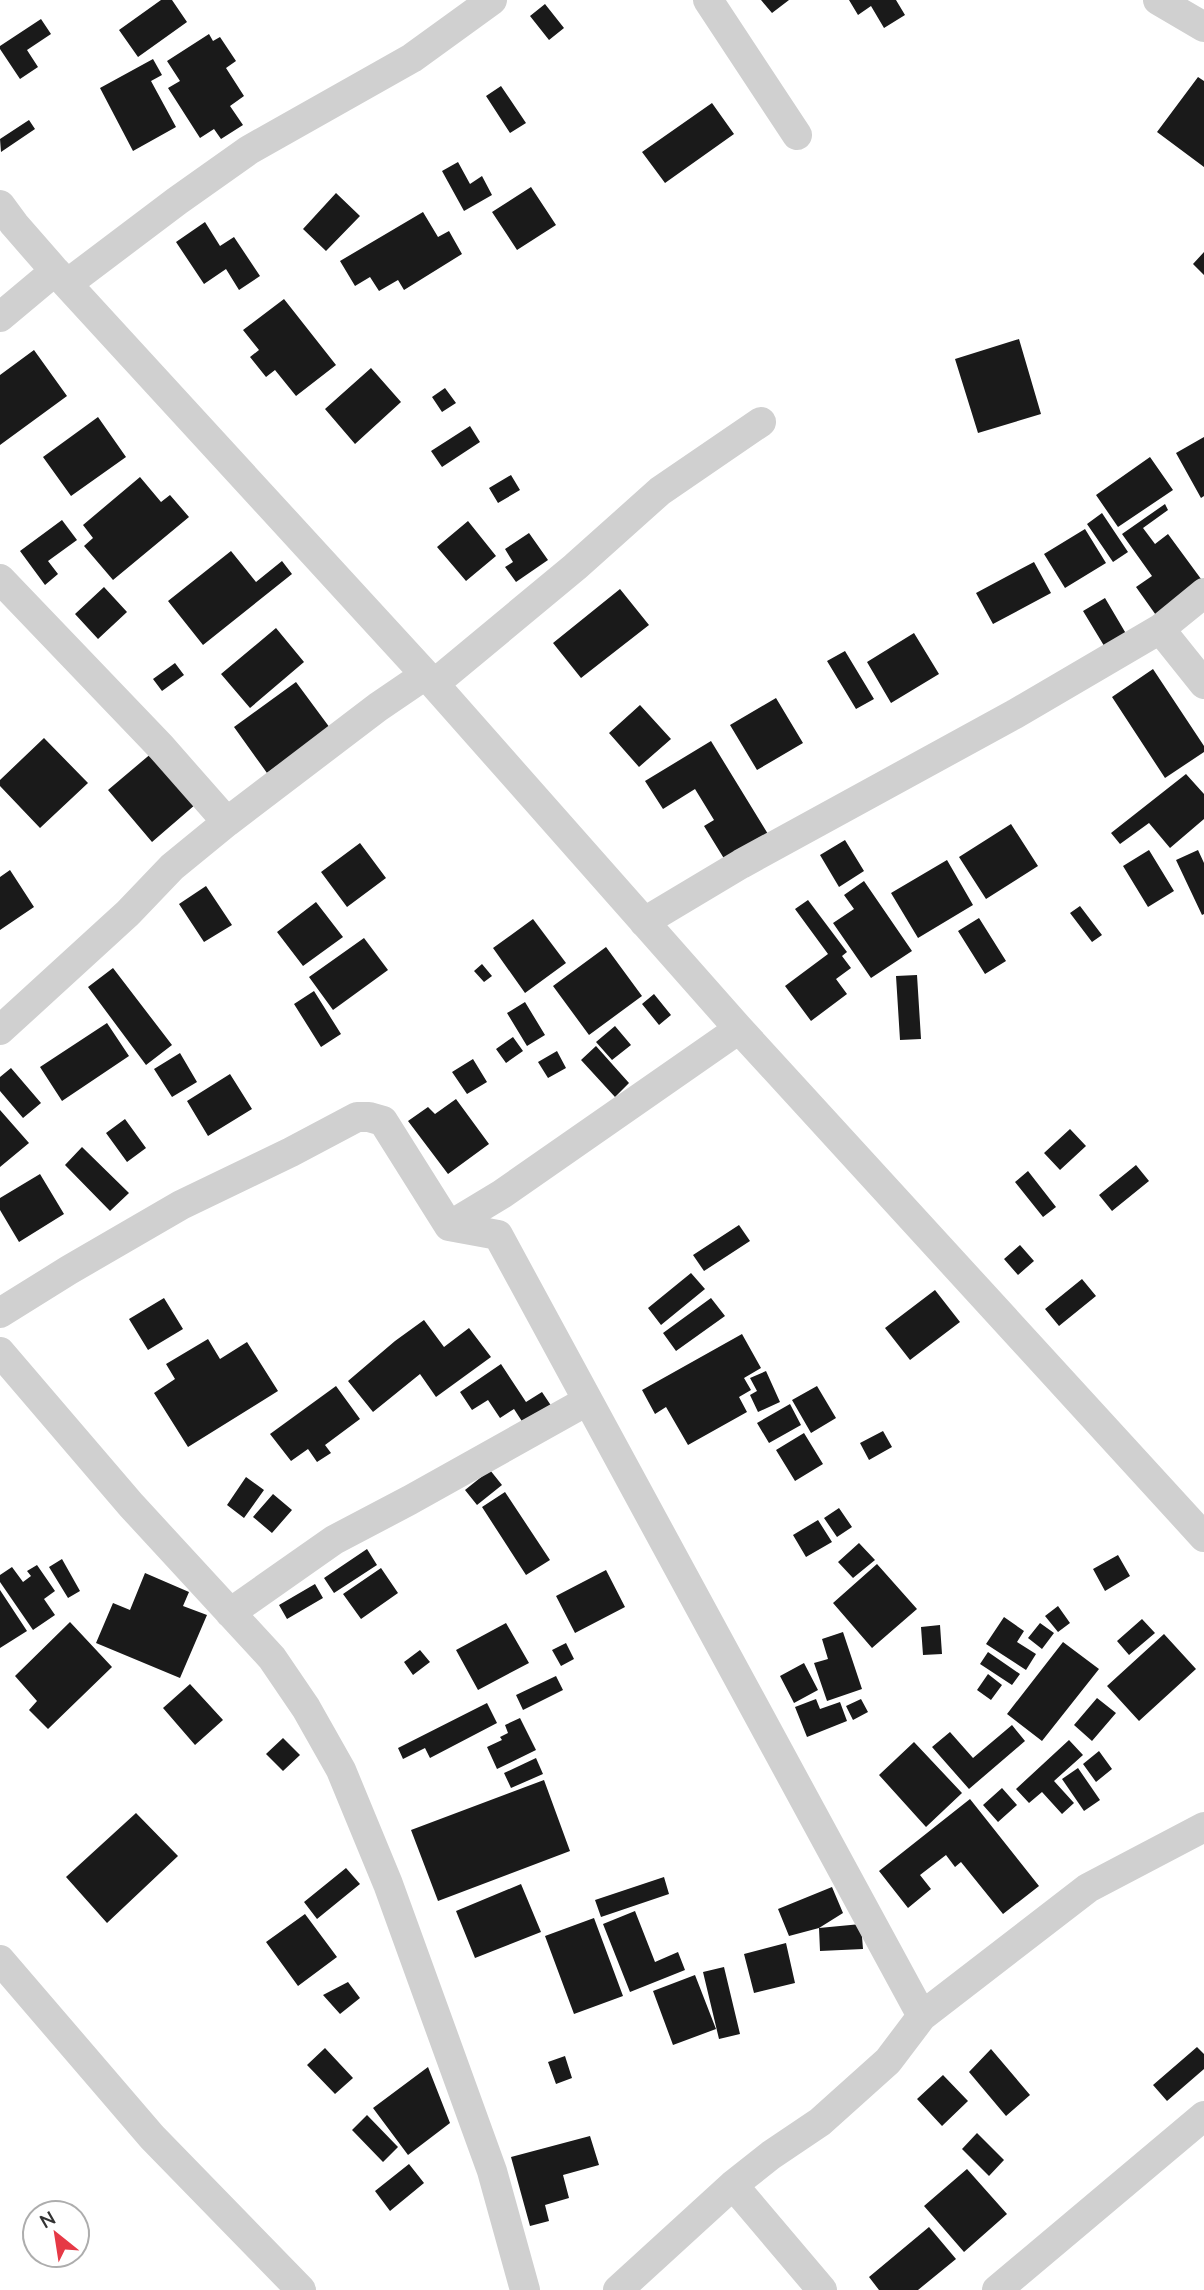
<svg xmlns="http://www.w3.org/2000/svg" width="1204" height="2290" font-family="'Nunito Sans',sans-serif">
<rect width="100%" height="100%" fill="#fff"/>
<path fill="#1a1a1a" d="M 161,0 L 172,0 L 187,22 L 138,57 L 119,30 Z
M 761,0 L 789,0 L 772,13 Z
M 849,0 L 896,0 L 905,15 L 884,28 L 871,6 L 858,15 Z
M 545,4 L 564,28 L 549,40 L 530,16 Z
M 41,19 L 51,34 L 27,50 L 38,67 L 20,79 L 0,49 L 0,46 Z
M 209,34 L 213,41 L 220,37 L 236,61 L 226,68 L 244,96 L 230,106 L 243,125 L 221,139 L 214,129 L 200,138 L 168,88 L 180,81 L 167,61 Z
M 153,59 L 162,75 L 151,81 L 176,127 L 133,151 L 100,88 Z
M 1198,77 L 1204,81 L 1204,167 L 1157,132 Z
M 501,86 L 526,123 L 510,133 L 486,96 Z
M 712,103 L 734,134 L 665,183 L 642,152 Z
M 29,120 L 35,129 L 1,152 L 0,139 Z
M 458,162 L 470,184 L 482,176 L 492,195 L 464,211 L 442,171 Z
M 531,187 L 556,225 L 517,250 L 492,212 Z
M 336,193 L 360,216 L 326,251 L 303,229 Z
M 423,212 L 438,237 L 449,231 L 462,254 L 404,290 L 398,280 L 379,291 L 370,277 L 355,286 L 340,261 Z
M 205,222 L 220,246 L 234,237 L 260,276 L 239,290 L 226,269 L 204,284 L 176,242 Z
M 1204,252 L 1204,275 L 1193,264 Z
M 284,299 L 336,365 L 296,396 L 275,370 L 266,377 L 250,357 L 259,350 L 243,330 Z
M 1019,339 L 1041,414 L 978,433 L 955,359 Z
M 34,350 L 67,396 L 0,445 L 0,375 Z
M 371,368 L 401,402 L 355,444 L 325,409 Z
M 445,388 L 456,403 L 442,412 L 432,397 Z
M 98,417 L 126,457 L 71,496 L 43,457 Z
M 470,426 L 480,442 L 442,467 L 431,451 Z
M 1204,437 L 1204,496 L 1201,498 L 1176,453 Z
M 1150,457 L 1173,490 L 1118,527 L 1096,495 Z
M 511,475 L 520,490 L 498,503 L 489,488 Z
M 140,477 L 161,502 L 170,495 L 189,517 L 113,580 L 84,546 L 93,538 L 83,525 Z
M 1165,504 L 1168,510 L 1143,528 L 1155,544 L 1168,534 L 1204,583 L 1158,618 L 1136,587 L 1152,576 L 1122,534 Z
M 1102,513 L 1128,552 L 1113,562 L 1087,524 Z
M 62,520 L 77,540 L 48,561 L 58,574 L 45,585 L 20,551 Z
M 468,521 L 496,556 L 466,581 L 437,547 Z
M 1085,529 L 1106,563 L 1065,588 L 1044,554 Z
M 529,533 L 548,560 L 516,582 L 505,567 L 513,562 L 505,549 Z
M 231,551 L 256,582 L 282,561 L 292,574 L 203,645 L 168,601 Z
M 1034,562 L 1051,593 L 993,624 L 976,593 Z
M 104,587 L 127,612 L 98,639 L 75,614 Z
M 620,589 L 649,625 L 581,678 L 553,643 Z
M 1105,598 L 1128,637 L 1106,649 L 1083,611 Z
M 276,628 L 304,662 L 250,708 L 221,674 Z
M 914,633 L 939,674 L 891,703 L 867,662 Z
M 845,651 L 874,699 L 856,709 L 827,661 Z
M 175,663 L 184,675 L 162,691 L 153,679 Z
M 1153,669 L 1204,746 L 1204,752 L 1165,778 L 1112,697 Z
M 296,682 L 330,728 L 267,773 L 234,727 Z
M 776,698 L 803,743 L 757,770 L 730,725 Z
M 640,705 L 671,739 L 639,767 L 609,733 Z
M 44,738 L 88,783 L 40,828 L 0,786 L 0,780 Z
M 711,741 L 771,839 L 728,865 L 704,826 L 714,820 L 695,789 L 663,809 L 645,781 Z
M 153,752 L 196,804 L 152,842 L 108,790 Z
M 1186,774 L 1204,794 L 1204,819 L 1170,848 L 1149,823 L 1120,844 L 1111,833 Z
M 1011,824 L 1038,866 L 986,899 L 959,857 Z
M 845,840 L 864,871 L 839,887 L 820,855 Z
M 360,843 L 386,878 L 347,907 L 321,872 Z
M 1149,850 L 1174,891 L 1148,907 L 1123,866 Z
M 1198,850 L 1204,863 L 1204,914 L 1202,915 L 1176,860 Z
M 947,860 L 973,905 L 918,938 L 891,893 Z
M 10,870 L 34,907 L 0,930 L 0,877 Z
M 864,881 L 912,951 L 871,978 L 833,923 L 854,909 L 844,895 Z
M 206,886 L 232,925 L 204,942 L 179,904 Z
M 808,900 L 847,952 L 842,956 L 851,968 L 836,979 L 847,994 L 811,1021 L 785,986 L 828,954 L 795,909 Z
M 316,902 L 343,937 L 303,966 L 277,932 Z
M 1080,906 L 1102,935 L 1092,942 L 1070,913 Z
M 979,918 L 1006,961 L 985,974 L 958,931 Z
M 533,919 L 566,963 L 525,993 L 493,948 Z
M 364,938 L 388,970 L 333,1010 L 309,977 Z
M 606,947 L 642,996 L 589,1035 L 553,986 Z
M 482,964 L 492,976 L 484,982 L 474,971 Z
M 113,968 L 172,1045 L 146,1065 L 88,987 Z
M 917,975 L 921,1039 L 900,1040 L 896,976 Z
M 314,991 L 341,1034 L 321,1047 L 294,1004 Z
M 654,994 L 671,1015 L 659,1025 L 642,1004 Z
M 525,1002 L 545,1035 L 527,1046 L 507,1013 Z
M 107,1023 L 129,1056 L 62,1101 L 40,1067 Z
M 615,1026 L 631,1045 L 612,1060 L 596,1042 Z
M 513,1037 L 523,1051 L 506,1063 L 496,1049 Z
M 596,1046 L 629,1083 L 615,1097 L 581,1060 Z
M 557,1051 L 566,1068 L 548,1078 L 538,1062 Z
M 180,1053 L 197,1082 L 172,1097 L 154,1069 Z
M 473,1059 L 487,1082 L 467,1094 L 452,1072 Z
M 11,1068 L 41,1103 L 23,1118 L 0,1091 L 0,1077 Z
M 230,1074 L 252,1109 L 208,1136 L 187,1101 Z
M 456,1099 L 489,1144 L 448,1174 L 408,1121 L 428,1107 L 435,1114 Z
M 0,1110 L 29,1143 L 0,1167 Z
M 125,1119 L 146,1148 L 127,1162 L 106,1133 Z
M 1070,1129 L 1086,1146 L 1060,1170 L 1044,1153 Z
M 82,1147 L 129,1193 L 110,1211 L 65,1165 Z
M 1136,1165 L 1149,1181 L 1112,1211 L 1099,1195 Z
M 1028,1171 L 1056,1207 L 1043,1217 L 1015,1182 Z
M 40,1174 L 64,1214 L 19,1242 L 0,1210 L 0,1198 Z
M 739,1225 L 750,1241 L 704,1271 L 693,1255 Z
M 1020,1245 L 1034,1261 L 1018,1275 L 1004,1259 Z
M 691,1273 L 705,1289 L 661,1325 L 648,1308 Z
M 1082,1279 L 1096,1296 L 1059,1326 L 1045,1309 Z
M 935,1290 L 960,1322 L 910,1360 L 885,1328 Z
M 164,1298 L 183,1329 L 148,1350 L 129,1319 Z
M 711,1298 L 725,1316 L 676,1351 L 663,1333 Z
M 424,1320 L 444,1347 L 469,1328 L 491,1357 L 436,1397 L 420,1374 L 373,1412 L 348,1381 L 395,1341 Z
M 742,1334 L 761,1368 L 744,1378 L 751,1390 L 739,1397 L 747,1412 L 688,1445 L 666,1407 L 655,1414 L 642,1390 Z
M 208,1339 L 220,1359 L 247,1342 L 278,1391 L 188,1447 L 154,1393 L 175,1379 L 166,1364 Z
M 501,1364 L 526,1402 L 542,1392 L 552,1407 L 525,1426 L 514,1409 L 500,1418 L 488,1400 L 472,1410 L 460,1392 Z
M 766,1371 L 780,1402 L 758,1412 L 750,1395 L 757,1391 L 750,1378 Z
M 336,1386 L 360,1419 L 325,1445 L 331,1453 L 317,1462 L 308,1449 L 291,1461 L 270,1434 Z
M 817,1386 L 836,1418 L 811,1433 L 792,1400 Z
M 790,1404 L 801,1425 L 769,1443 L 757,1423 Z
M 883,1431 L 892,1447 L 869,1460 L 860,1443 Z
M 804,1433 L 823,1464 L 795,1481 L 776,1450 Z
M 490,1470 L 502,1485 L 477,1505 L 465,1490 Z
M 246,1477 L 264,1490 L 244,1518 L 227,1505 Z
M 505,1492 L 550,1560 L 526,1575 L 482,1507 Z
M 273,1494 L 292,1510 L 272,1533 L 253,1517 Z
M 839,1508 L 852,1527 L 837,1537 L 824,1518 Z
M 818,1520 L 832,1542 L 806,1557 L 793,1535 Z
M 859,1543 L 875,1560 L 853,1578 L 838,1562 Z
M 367,1549 L 377,1565 L 334,1593 L 324,1578 Z
M 1118,1555 L 1130,1576 L 1105,1591 L 1093,1569 Z
M 62,1559 L 80,1591 L 68,1598 L 49,1567 Z
M 877,1564 L 917,1609 L 872,1648 L 833,1603 Z
M 37,1565 L 55,1591 L 44,1599 L 55,1615 L 33,1630 L 0,1582 L 0,1575 L 12,1567 L 23,1582 L 31,1576 L 27,1571 Z
M 381,1568 L 398,1593 L 361,1619 L 343,1594 Z
M 606,1570 L 625,1607 L 575,1633 L 556,1596 Z
M 145,1573 L 189,1592 L 183,1606 L 207,1615 L 180,1678 L 96,1643 L 113,1603 L 130,1610 Z
M 315,1584 L 323,1598 L 287,1619 L 279,1605 Z
M 0,1590 L 27,1631 L 0,1648 Z
M 1058,1606 L 1070,1623 L 1058,1632 L 1045,1616 Z
M 1004,1617 L 1024,1631 L 1017,1642 L 1036,1654 L 1026,1670 L 986,1644 Z
M 1142,1619 L 1155,1633 L 1129,1655 L 1117,1641 Z
M 70,1622 L 112,1667 L 48,1729 L 29,1710 L 37,1701 L 15,1676 Z
M 506,1623 L 529,1663 L 478,1690 L 456,1650 Z
M 1040,1623 L 1054,1633 L 1042,1649 L 1028,1638 Z
M 940,1625 L 942,1654 L 923,1655 L 921,1627 Z
M 843,1632 L 862,1689 L 827,1701 L 814,1663 L 828,1659 L 822,1639 Z
M 1164,1634 L 1196,1669 L 1139,1721 L 1107,1686 Z
M 1063,1642 L 1099,1669 L 1042,1741 L 1007,1714 Z
M 566,1643 L 574,1659 L 561,1666 L 552,1650 Z
M 420,1650 L 430,1662 L 413,1675 L 404,1662 Z
M 988,1652 L 1020,1674 L 1012,1685 L 980,1664 Z
M 804,1663 L 818,1690 L 794,1703 L 780,1676 Z
M 988,1674 L 1002,1685 L 991,1700 L 977,1690 Z
M 556,1676 L 563,1690 L 523,1710 L 516,1695 Z
M 190,1684 L 223,1720 L 195,1745 L 163,1708 Z
M 1097,1698 L 1116,1713 L 1092,1741 L 1074,1725 Z
M 816,1699 L 820,1709 L 840,1702 L 847,1721 L 807,1737 L 795,1707 Z
M 861,1699 L 868,1712 L 853,1720 L 846,1706 Z
M 487,1703 L 497,1723 L 430,1758 L 425,1748 L 403,1759 L 398,1748 Z
M 520,1718 L 536,1750 L 497,1769 L 487,1747 L 502,1740 L 500,1737 L 508,1733 L 505,1725 Z
M 1012,1725 L 1025,1741 L 969,1789 L 932,1747 L 950,1732 L 973,1758 Z
M 283,1738 L 300,1755 L 283,1771 L 266,1754 Z
M 1069,1740 L 1083,1755 L 1054,1781 L 1074,1803 L 1062,1814 L 1042,1792 L 1029,1803 L 1016,1789 Z
M 914,1742 L 962,1793 L 926,1827 L 879,1775 Z
M 1099,1751 L 1112,1769 L 1096,1782 L 1083,1764 Z
M 536,1758 L 543,1774 L 511,1788 L 504,1773 Z
M 1078,1768 L 1100,1800 L 1084,1811 L 1062,1779 Z
M 544,1780 L 570,1851 L 438,1901 L 411,1830 Z
M 1002,1788 L 1017,1805 L 998,1822 L 983,1805 Z
M 970,1799 L 1039,1886 L 1003,1914 L 961,1862 L 955,1867 L 946,1855 L 920,1875 L 931,1889 L 908,1908 L 879,1871 Z
M 136,1813 L 178,1856 L 107,1923 L 66,1877 Z
M 346,1868 L 360,1884 L 317,1919 L 304,1902 Z
M 664,1877 L 669,1894 L 601,1917 L 595,1900 Z
M 521,1884 L 541,1932 L 475,1958 L 456,1911 Z
M 832,1887 L 843,1913 L 819,1928 L 861,1924 L 863,1949 L 820,1951 L 819,1928 L 789,1936 L 778,1909 Z
M 635,1911 L 655,1962 L 678,1952 L 685,1970 L 630,1992 L 603,1924 Z
M 305,1914 L 337,1957 L 298,1986 L 266,1942 Z
M 594,1918 L 623,1996 L 574,2014 L 545,1936 Z
M 786,1943 L 795,1983 L 754,1993 L 744,1954 Z
M 724,1967 L 740,2034 L 719,2039 L 703,1972 Z
M 695,1975 L 716,2029 L 673,2045 L 653,1991 Z
M 348,1982 L 360,1998 L 340,2014 L 323,1995 Z
M 1197,2047 L 1204,2054 L 1204,2069 L 1167,2101 L 1153,2085 Z
M 325,2048 L 353,2078 L 335,2094 L 307,2065 Z
M 991,2049 L 1030,2095 L 1006,2116 L 969,2072 Z
M 565,2056 L 572,2078 L 556,2084 L 548,2062 Z
M 428,2067 L 450,2123 L 408,2155 L 373,2108 Z
M 943,2075 L 968,2101 L 942,2126 L 917,2099 Z
M 367,2115 L 398,2147 L 383,2162 L 352,2130 Z
M 977,2133 L 1004,2160 L 989,2176 L 962,2149 Z
M 590,2136 L 599,2165 L 563,2175 L 569,2198 L 545,2205 L 549,2221 L 530,2226 L 511,2157 Z
M 409,2164 L 424,2183 L 390,2211 L 375,2191 Z
M 967,2169 L 1007,2214 L 964,2252 L 924,2206 Z
M 929,2227 L 956,2259 L 918,2290 L 879,2290 L 869,2277 Z"/>
<g fill="none" stroke-linecap="round" stroke-linejoin="round">
<path stroke="#d0d0d0" stroke-width="30" d="M 708,0 L 797,135
M 1158,0 L 1204,27
M 0,205 L 14,224 L 55,271 L 434,684 L 739,1029 L 1204,1537
M 67,284 L 177,201 L 249,150 L 412,58 L 492,0
M 0,317 L 55,271
M 0,579 L 161,747 L 227,822
M 1160,629 L 1204,684
M 434,684 L 575,567 L 660,491 L 761,422
M 644,922 L 741,864 L 1015,714 L 1160,629 L 1204,593
M 0,1030 L 128,913 L 172,867 L 227,822 L 378,707 L 425,675
M 0,1313 L 69,1270 L 181,1205 L 291,1152 L 357,1117 L 369,1117 L 383,1121 L 449,1226
M 0,1352 L 131,1505 L 272,1658 L 306,1708 L 341,1770 L 388,1884 L 492,2171 L 525,2290
M 230,1613 L 334,1540 L 410,1500 L 587,1401
M 0,1960 L 152,2137 L 301,2290
M 922,2016 L 1088,1888 L 1204,1827
M 733,2185 L 822,2290
M 618,2290 L 733,2185 L 771,2155 L 820,2122 L 888,2061 L 922,2016 L 498,1235 L 449,1226 L 502,1194 L 739,1029
M 997,2290 L 1204,2116"/>
</g>
<g transform="translate(56 2234) rotate(330)"><circle r="33" fill="#ffffff" stroke="#adadad" stroke-width="2"/>
<path d="M0-5L12 26L0 18L-12 26Z" fill="#e63946"/>
<text y="-10" font-size="19" font-weight="bold" text-anchor="middle" fill="#333333">N</text>
</g>
</svg>
